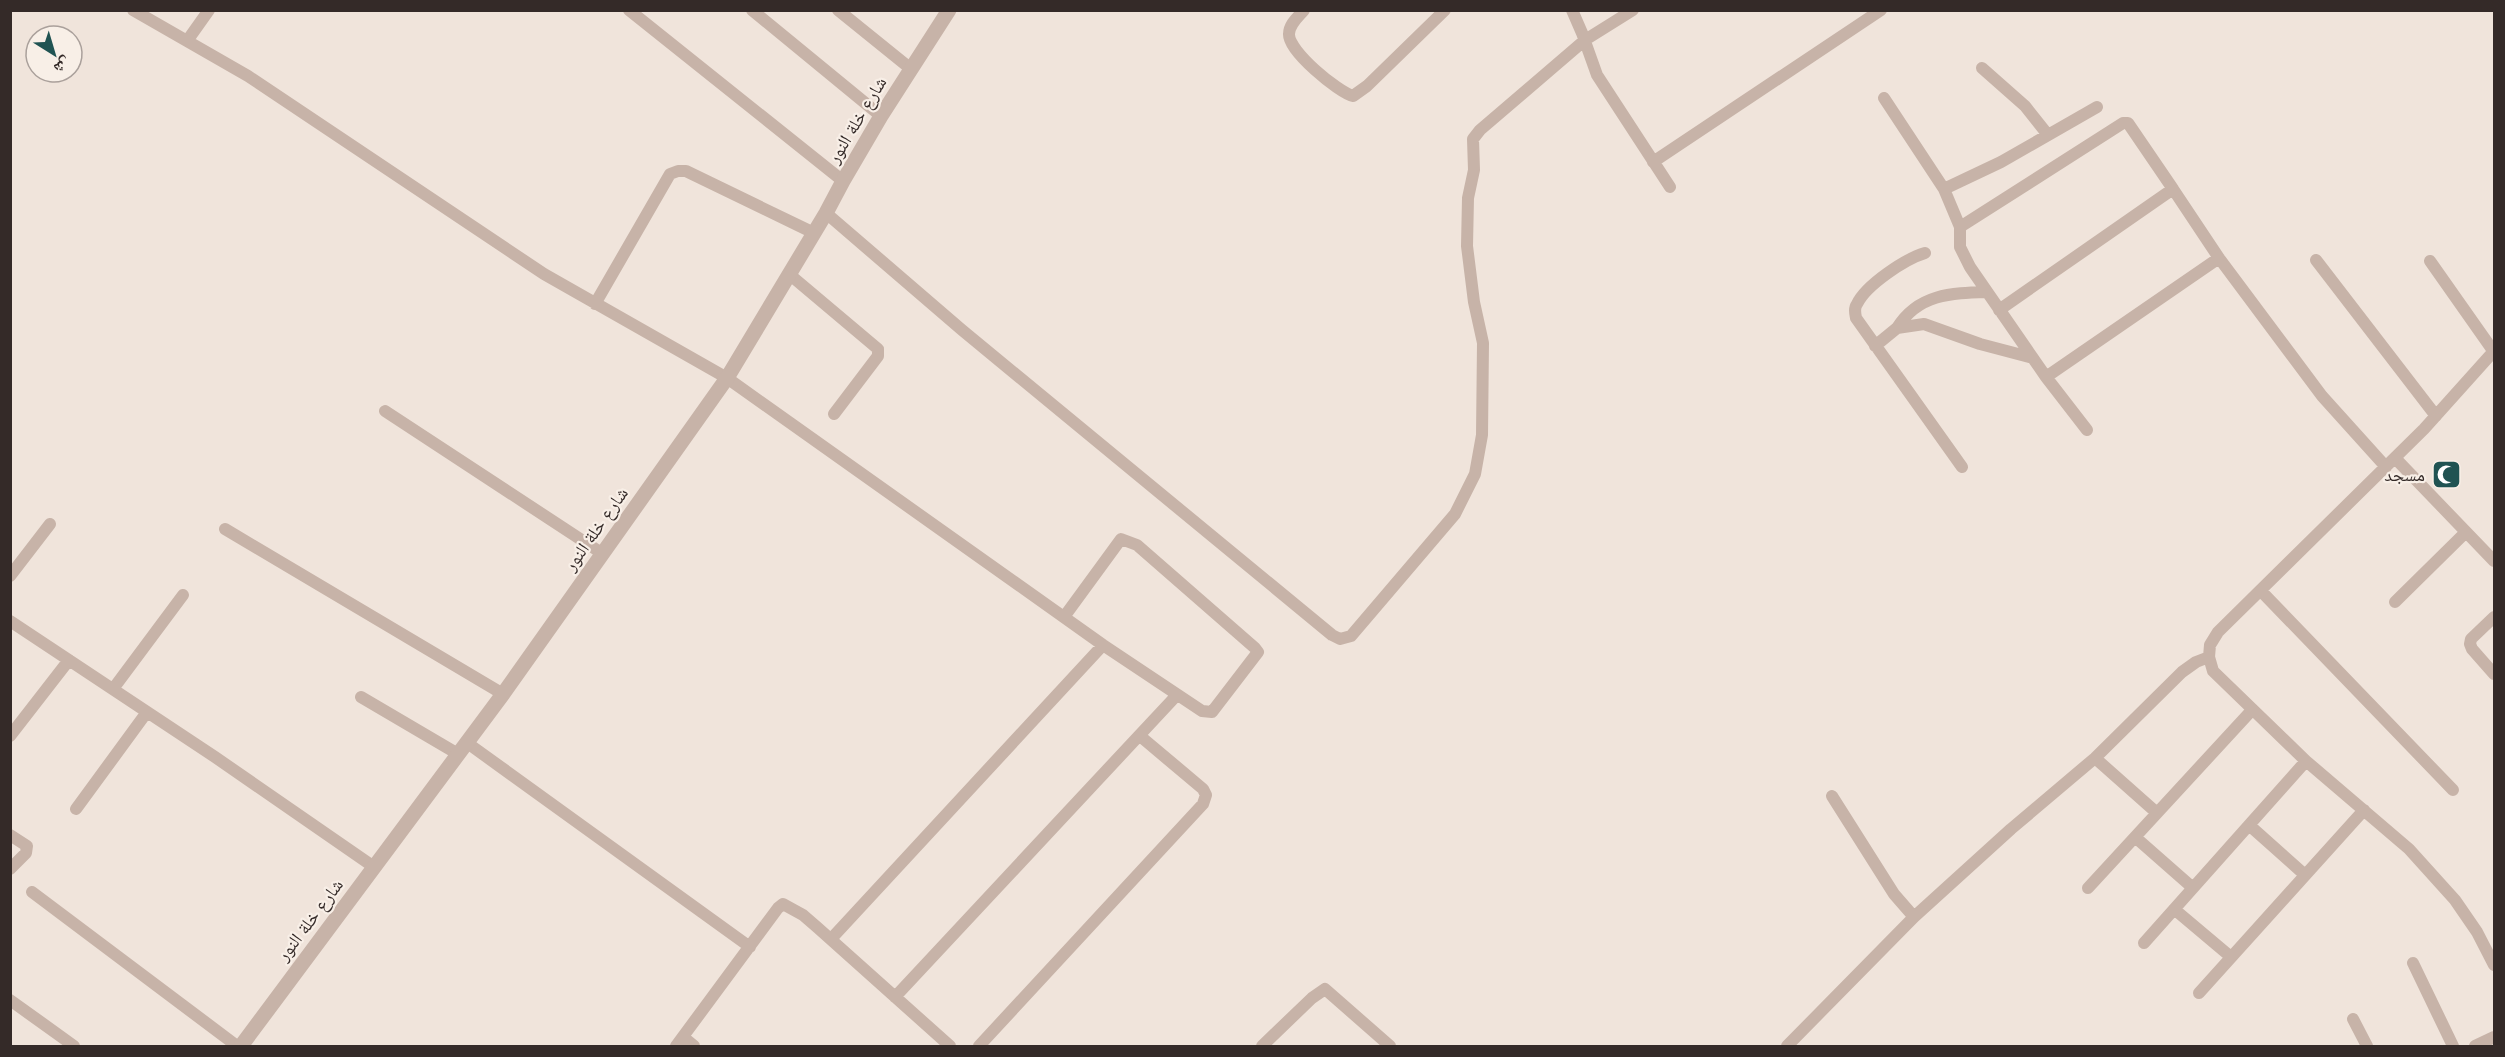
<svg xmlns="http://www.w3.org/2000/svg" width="2505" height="1057" font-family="Helvetica,'Noto Naskh Arabic',sans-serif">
<rect width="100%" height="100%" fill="#f0e4db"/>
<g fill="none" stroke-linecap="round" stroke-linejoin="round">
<path stroke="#c7b3a8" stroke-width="12" d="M 133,10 L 248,76 L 544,274 L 727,378 L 1103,645 L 1202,711 L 1212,712 L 1258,652 L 1255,648 L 1137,545 L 1121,539 L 1064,617
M 629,10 L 843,181
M 752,10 L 881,116
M 838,10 L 911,69
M 1304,10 C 1298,17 1289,24 1289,34 C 1288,51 1338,92 1353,96 L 1367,86 L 1445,10
M 1572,10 L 1582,33 L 1597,75 L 1670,187
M 187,41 L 209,10
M 1982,68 L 2025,106 L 2048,135
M 1884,98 L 1944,189 L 1960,227 L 1960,247 L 1970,267 L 2046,377 L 2087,430
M 1653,162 L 1881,10
M 1944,189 L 2001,162 L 2097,107
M 826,213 L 962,330 L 1332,635 L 1340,639 L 1351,636 L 1455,514 L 1475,474 L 1482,435 L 1483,343 L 1474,302 L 1467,246 L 1468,198 L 1474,170 L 1473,139 L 1480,130 L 1585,40 L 1633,10
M 1960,227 L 2123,123 L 2128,123 L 2173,189
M 1925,253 C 1905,259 1866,285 1857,304 C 1854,308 1855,313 1856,318 L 1962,467
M 2316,260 L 2436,416
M 2430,261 L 2494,352
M 789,274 L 878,349 L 878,356 L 834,414
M 595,304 L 670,174 L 678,171 L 686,171 L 814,233
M 1999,310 L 2173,189 L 2219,258 L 2322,396 L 2386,467
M 1897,328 C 1918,294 1951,293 1987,292
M 1875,346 L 1897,328 L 1924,324 L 1980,344 L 2033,358
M 2494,351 L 2424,429 L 2218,632 L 2210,645 L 2209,657 L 2213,671 L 2306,761 L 2409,849 L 2455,900 L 2477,932 L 2494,965
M 2046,377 L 2219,258
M 385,411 L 603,554
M 2395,458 L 2494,561
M 225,529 L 503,694
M 10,576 L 50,524
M 2261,591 L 2453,790
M 2395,602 L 2466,532
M 2494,617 L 2471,639 L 2470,644 L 2472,649 L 2494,674
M 10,621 L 215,757 L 374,867
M 113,689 L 183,595
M 361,697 L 458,754
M 10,736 L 69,660
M 466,742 L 750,947
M 2095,758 L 2157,813
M 1832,796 L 1894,894 L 1914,917
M 76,809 L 147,712
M 2249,825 L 2305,875
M 10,835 L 27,846 L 26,853 L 10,869
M 2135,837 L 2193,888
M 2088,888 L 2252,710
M 32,892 L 237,1046
M 2174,909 L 2231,957
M 831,939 L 1103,645
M 2144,943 L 2306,761
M 2413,963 L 2453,1046
M 2199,993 L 2364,810
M 895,997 L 1176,696
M 10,1000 L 74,1046
M 2353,1019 L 2367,1046
M 683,1037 L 694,1046
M 676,1046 L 778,908 L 783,904 L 803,915 L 818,928 L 950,1046
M 979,1046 L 1203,804 L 1206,795 L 1203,789 L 1140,736
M 1262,1046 L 1312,998 L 1325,989 L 1390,1046
M 1787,1046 L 1914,917 L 2011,829 L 2095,758 L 2182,672 L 2196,662 L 2209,657
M 2475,1046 L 2494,1037"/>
<path stroke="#c7b3a8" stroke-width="15" d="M 241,1046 L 503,694 L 727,378 L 826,213 L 843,181 L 881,116 L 949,10"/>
</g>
<defs>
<symbol id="mosque-square" viewBox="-11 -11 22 22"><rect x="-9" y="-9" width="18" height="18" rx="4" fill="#205352" stroke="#f8efe7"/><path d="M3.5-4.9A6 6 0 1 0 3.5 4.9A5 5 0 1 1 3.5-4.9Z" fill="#fff"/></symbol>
</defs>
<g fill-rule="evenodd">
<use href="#mosque-square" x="2430" y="458" width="33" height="33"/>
</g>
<g text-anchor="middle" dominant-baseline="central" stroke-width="4.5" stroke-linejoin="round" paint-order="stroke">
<g font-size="18" fill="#342a28" stroke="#f8efe7">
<text transform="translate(857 120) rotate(-59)">شارع خلة النور</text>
<text transform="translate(596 529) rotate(-55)">شارع خلة النور</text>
<text transform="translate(310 920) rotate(-53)">شارع خلة النور</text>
</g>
<g font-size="18" fill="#342a28" stroke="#f8efe7" text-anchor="end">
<text x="2425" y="475">مسجد</text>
</g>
</g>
<rect width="2505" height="1057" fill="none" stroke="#342a28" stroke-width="24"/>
<g transform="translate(54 54) rotate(143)"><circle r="28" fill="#f8efe7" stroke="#aaa09b" stroke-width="1.5"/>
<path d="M0-4.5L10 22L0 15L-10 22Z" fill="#205352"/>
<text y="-9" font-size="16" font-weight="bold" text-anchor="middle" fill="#342a28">ش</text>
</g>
</svg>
